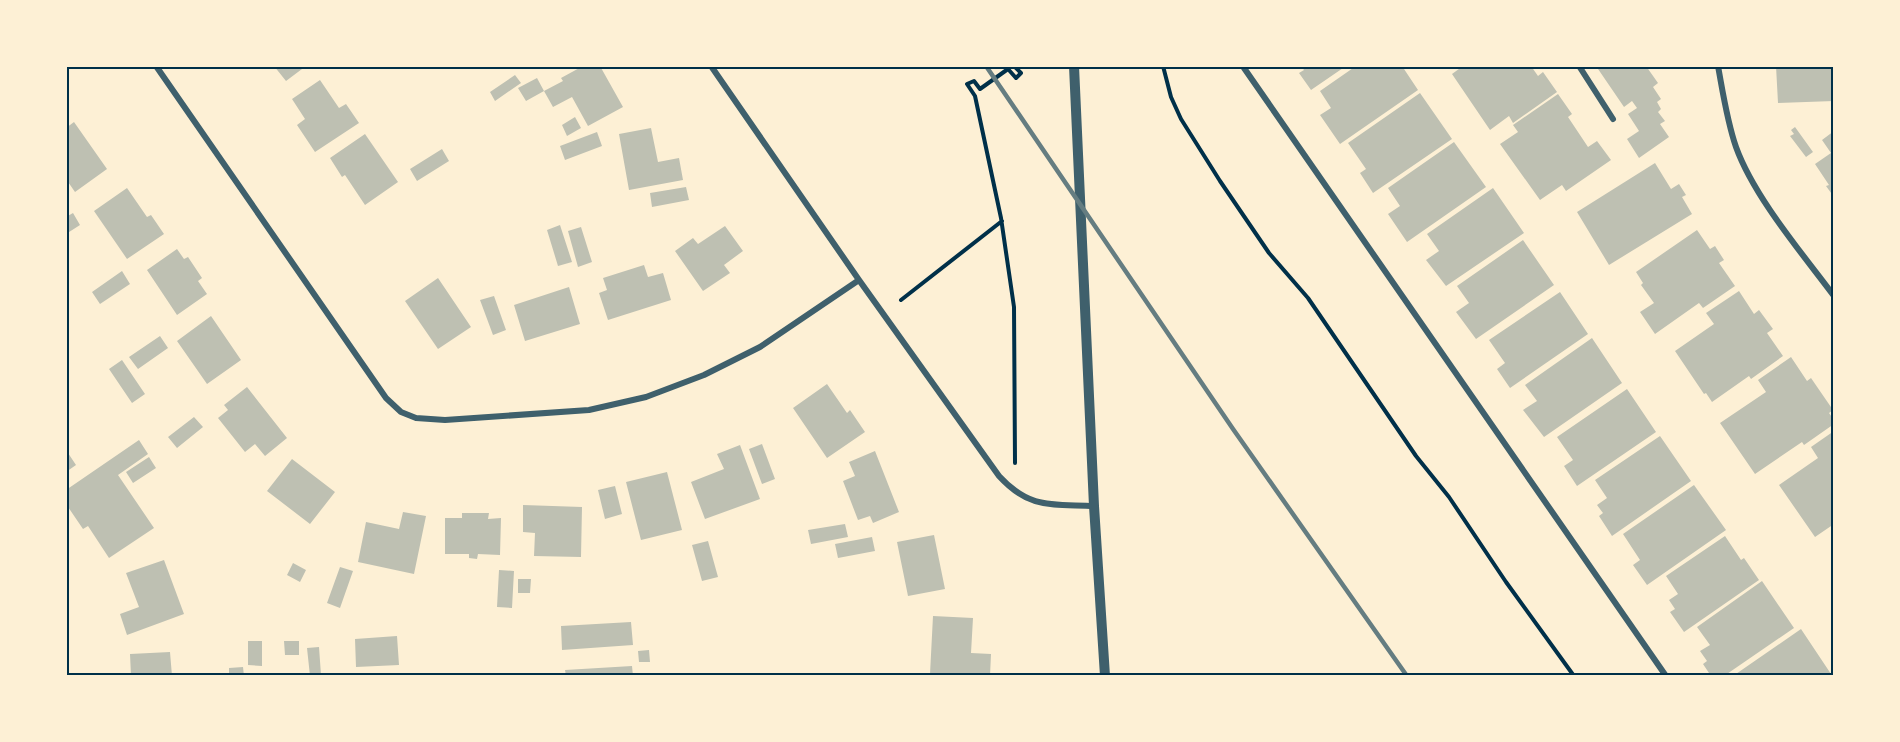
<svg xmlns="http://www.w3.org/2000/svg" width="1900" height="742" font-family="'Asap Condensed',sans-serif">
<rect width="100%" height="100%" fill="#fdf0d5"/>
<path fill="#bec0b2" d="M 274,66 L 306,66 L 286,81 Z
M 583,66 L 600,66 L 623,107 L 588,126 L 572,97 L 553,107 L 544,91 L 563,81 L 561,78 Z
M 1301,66 L 1346,66 L 1311,90 L 1299,73 L 1304,70 Z
M 1356,66 L 1402,66 L 1418,90 L 1340,144 L 1320,115 L 1331,108 L 1320,91 Z
M 1463,66 L 1531,66 L 1538,76 L 1543,72 L 1557,92 L 1513,123 L 1509,116 L 1490,130 L 1452,74 Z
M 1596,66 L 1646,66 L 1658,83 L 1653,87 L 1661,99 L 1657,102 L 1661,109 L 1658,112 L 1665,121 L 1660,124 L 1669,137 L 1639,158 L 1627,139 L 1639,131 L 1628,114 L 1637,108 L 1632,101 L 1624,107 Z
M 1776,66 L 1834,66 L 1834,101 L 1778,103 Z
M 515,75 L 521,83 L 495,101 L 490,92 Z
M 537,78 L 544,91 L 526,101 L 518,88 Z
M 320,80 L 339,108 L 346,104 L 359,123 L 315,152 L 297,125 L 305,119 L 292,99 Z
M 1420,93 L 1452,139 L 1373,193 L 1360,173 L 1366,169 L 1348,143 Z
M 1558,94 L 1572,114 L 1568,117 L 1588,147 L 1597,141 L 1611,160 L 1566,191 L 1562,185 L 1540,200 L 1500,144 L 1518,132 L 1513,125 Z
M 575,117 L 581,128 L 567,136 L 562,125 Z
M 74,122 L 107,169 L 75,192 L 66,179 L 66,128 Z
M 1795,127 L 1813,152 L 1806,157 L 1790,136 L 1794,134 L 1791,130 Z
M 651,128 L 658,162 L 679,158 L 683,180 L 629,190 L 619,134 Z
M 1834,131 L 1834,197 L 1826,186 L 1829,185 L 1815,164 L 1831,153 L 1822,140 Z
M 597,132 L 602,146 L 565,160 L 560,146 Z
M 365,134 L 398,182 L 365,205 L 345,175 L 342,177 L 330,158 Z
M 1454,142 L 1486,187 L 1407,242 L 1388,214 L 1400,206 L 1388,188 Z
M 442,149 L 449,161 L 417,181 L 410,169 Z
M 1655,163 L 1671,189 L 1679,184 L 1686,195 L 1682,197 L 1692,214 L 1609,265 L 1577,212 Z
M 686,187 L 689,200 L 652,207 L 650,193 Z
M 127,188 L 147,217 L 151,215 L 164,234 L 127,259 L 94,211 Z
M 1493,188 L 1524,233 L 1446,286 L 1426,260 L 1439,251 L 1427,234 Z
M 73,213 L 80,225 L 66,234 L 66,217 Z
M 560,225 L 572,262 L 558,266 L 547,230 Z
M 725,226 L 743,251 L 724,265 L 730,273 L 703,291 L 675,251 L 693,238 L 698,244 Z
M 581,227 L 592,262 L 578,267 L 568,231 Z
M 1697,230 L 1710,249 L 1715,246 L 1724,260 L 1719,263 L 1735,286 L 1703,308 L 1699,303 L 1655,334 L 1640,312 L 1654,303 L 1641,285 L 1643,283 L 1636,272 Z
M 1523,240 L 1554,285 L 1476,339 L 1456,312 L 1469,303 L 1457,286 Z
M 177,249 L 184,259 L 188,257 L 202,278 L 198,281 L 207,294 L 177,315 L 147,270 Z
M 644,265 L 648,277 L 663,273 L 671,300 L 608,320 L 599,293 L 607,290 L 603,278 Z
M 122,271 L 130,284 L 100,304 L 92,292 Z
M 438,278 L 471,327 L 438,349 L 405,301 Z
M 569,287 L 580,324 L 525,341 L 514,305 Z
M 1739,291 L 1754,314 L 1759,310 L 1773,329 L 1767,333 L 1783,356 L 1751,379 L 1749,376 L 1712,402 L 1706,393 L 1704,394 L 1675,351 L 1714,324 L 1706,313 Z
M 1560,292 L 1588,334 L 1510,388 L 1497,369 L 1505,363 L 1489,340 Z
M 494,296 L 506,330 L 493,335 L 480,300 Z
M 211,316 L 241,360 L 207,384 L 177,341 Z
M 160,336 L 168,348 L 138,369 L 129,357 Z
M 1592,338 L 1622,383 L 1544,437 L 1523,410 L 1537,401 L 1525,385 Z
M 1791,357 L 1807,381 L 1811,378 L 1833,410 L 1829,413 L 1834,420 L 1834,424 L 1804,445 L 1802,442 L 1755,474 L 1720,423 L 1766,392 L 1758,380 Z
M 122,360 L 145,394 L 132,403 L 109,369 Z
M 827,384 L 847,413 L 850,410 L 865,432 L 827,458 L 793,408 Z
M 247,387 L 287,438 L 265,456 L 255,444 L 245,452 L 218,418 L 228,410 L 224,405 Z
M 1627,389 L 1656,432 L 1577,486 L 1564,466 L 1573,460 L 1557,437 Z
M 194,417 L 203,427 L 177,448 L 168,437 Z
M 1834,431 L 1834,524 L 1815,537 L 1779,485 L 1818,458 L 1811,447 Z
M 1660,436 L 1691,481 L 1612,536 L 1599,516 L 1603,513 L 1597,505 L 1607,498 L 1595,480 Z
M 139,440 L 148,454 L 118,475 L 154,528 L 109,558 L 88,526 L 83,529 L 66,504 L 66,490 Z
M 762,444 L 775,479 L 762,484 L 749,449 Z
M 740,445 L 760,499 L 705,519 L 691,482 L 724,469 L 717,454 Z
M 66,450 L 76,465 L 66,472 Z
M 875,451 L 899,512 L 873,523 L 870,516 L 858,520 L 843,481 L 855,476 L 849,462 Z
M 149,457 L 156,468 L 133,483 L 126,472 Z
M 292,459 L 335,492 L 310,524 L 267,491 Z
M 667,472 L 682,530 L 641,540 L 626,482 Z
M 1694,485 L 1726,530 L 1647,585 L 1633,565 L 1640,560 L 1623,534 Z
M 615,486 L 622,514 L 605,519 L 598,490 Z
M 523,505 L 582,507 L 581,557 L 534,556 L 535,533 L 523,532 Z
M 403,512 L 426,516 L 414,574 L 358,562 L 366,522 L 399,529 Z
M 462,513 L 489,513 L 488,519 L 501,518 L 500,555 L 478,554 L 477,559 L 469,558 L 469,554 L 445,554 L 445,518 L 462,518 Z
M 845,524 L 848,537 L 811,544 L 808,530 Z
M 934,535 L 945,589 L 908,596 L 897,542 Z
M 1725,536 L 1741,560 L 1744,558 L 1759,580 L 1684,632 L 1670,612 L 1675,609 L 1669,600 L 1678,594 L 1666,576 Z
M 872,537 L 875,551 L 838,558 L 835,544 Z
M 708,541 L 718,577 L 702,581 L 692,545 Z
M 164,560 L 184,614 L 127,635 L 120,614 L 139,607 L 126,573 Z
M 293,563 L 306,570 L 300,582 L 287,575 Z
M 340,567 L 353,571 L 340,608 L 327,603 Z
M 499,570 L 514,571 L 512,608 L 497,607 Z
M 518,579 L 531,579 L 530,593 L 518,593 Z
M 1762,581 L 1794,628 L 1724,676 L 1711,676 L 1703,664 L 1707,661 L 1700,651 L 1710,645 L 1697,627 Z
M 933,616 L 973,618 L 971,653 L 991,654 L 990,676 L 930,674 Z
M 631,622 L 633,645 L 562,650 L 561,626 Z
M 1801,629 L 1831,674 L 1828,676 L 1733,676 Z
M 397,636 L 399,665 L 356,667 L 355,639 Z
M 248,641 L 262,641 L 262,666 L 248,665 Z
M 284,641 L 299,641 L 299,655 L 285,655 Z
M 319,647 L 321,675 L 310,676 L 307,648 Z
M 649,650 L 650,662 L 639,662 L 638,651 Z
M 170,652 L 172,676 L 131,676 L 130,654 Z
M 632,666 L 633,676 L 566,676 L 565,670 Z
M 243,667 L 244,676 L 229,676 L 229,668 Z"/>
<g fill="none" stroke-linecap="round" stroke-linejoin="round">
<path stroke="#003049" stroke-width="4" d="M 1014,66 L 1021,73 L 1016,78 L 1008,69 L 980,89 L 974,81 L 967,84 L 975,96 L 1001,218 L 1014,307 L 1015,463
M 1163,66 L 1171,97 L 1181,119 L 1220,181 L 1269,253 L 1308,298 L 1416,456 L 1449,497 L 1506,582 L 1574,676
M 901,300 L 1002,221"/>
<path stroke="#3f606c" stroke-width="6" d="M 156,66 L 386,398 L 401,412 L 416,418 L 445,420 L 589,410 L 646,397 L 704,375 L 760,347 L 859,280
M 711,66 L 859,280 L 999,476 C 1030,510 1052,504 1094,506
M 1579,66 L 1613,119
M 1718,66 C 1723,93 1727,121 1736,147 C 1754,197 1802,253 1834,296
M 1244,68 L 1666,676"/>
<path stroke="#3f606c" stroke-width="10" d="M 1074,66 L 1094,506 L 1105,676"/>
<path stroke="#657d81" stroke-width="4.5" d="M 986,66 L 1233,429 L 1407,676"/>
</g>
<rect width="1900" height="742" fill="none" stroke="#fdf0d5" stroke-width="135"/>
<rect x="68" y="68" width="1764" height="606" fill="none" stroke="#003049" stroke-width="2"/>
</svg>
